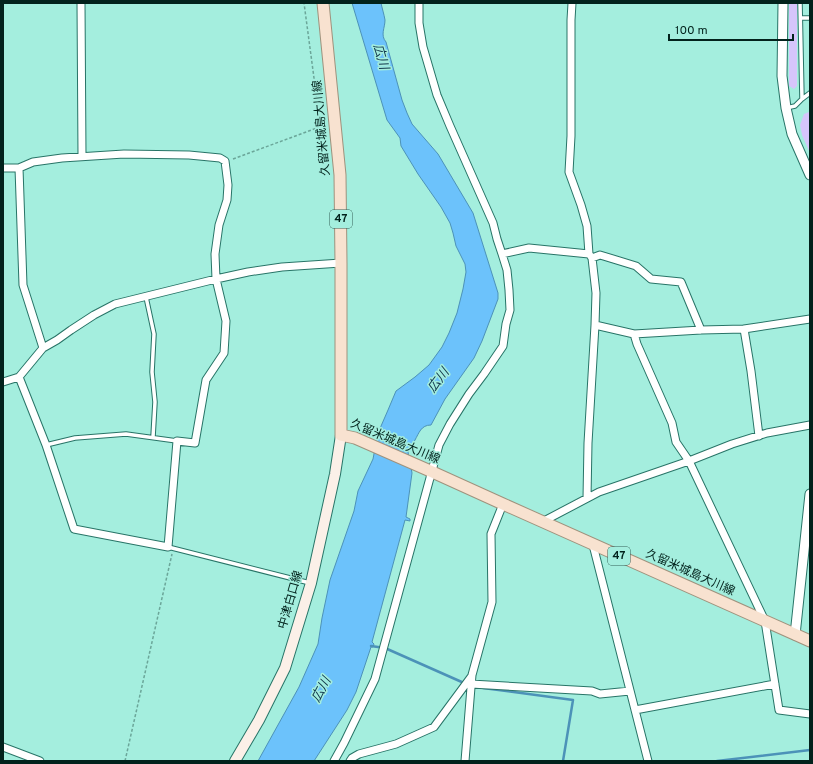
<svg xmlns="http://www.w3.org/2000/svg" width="813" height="764" font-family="Overpass,'Noto Sans JP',sans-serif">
<rect width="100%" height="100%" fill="#a4eede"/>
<path fill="#d6c5fb" d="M 789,3 L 797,3 L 797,86 L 794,89 L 789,86 Z
M 809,112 L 810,153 L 802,135 L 800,125 L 804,114 Z"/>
<path fill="#6cc2fb" stroke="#4c92b8" d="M 352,3 L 381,3 C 382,8 384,14 385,20 C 385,28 380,35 386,42 L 402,100 L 407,113 L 412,124 L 438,154 L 473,213 L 498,293 L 498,299 L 482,341 L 474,358 L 445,399 L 431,425 C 421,425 419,433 415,440 C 413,444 410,448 408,452 L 412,473 L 406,517 L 410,519 L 410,521 L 405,520 L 372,642 L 374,644 L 373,647 L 371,647 L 356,692 L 347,710 L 314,761 L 258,761 L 299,687 L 318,644 L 322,618 L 330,580 L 354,511 L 358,491 L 373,459 L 378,433 L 388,410 L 396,391 L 415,377 L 429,365 L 442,347 L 449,333 L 457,313 L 463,289 L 466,272 L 465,264 L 456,246 L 453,233 L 450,223 L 441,207 L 418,174 L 401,146 L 400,138 L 387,120 Z"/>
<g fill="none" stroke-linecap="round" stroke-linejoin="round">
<path stroke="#4c92b8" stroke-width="2.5" d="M 371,646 L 385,648 L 464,683
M 483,688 L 573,700 L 563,761
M 717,761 L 810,750"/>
<defs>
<path id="service" d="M 801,18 L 810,18
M 802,99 L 810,93
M 786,108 L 795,106 L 802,99 L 800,3
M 146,297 L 154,334 L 152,372 L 155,402 L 153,437
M 46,445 L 75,438 L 126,434 L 177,441
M 168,547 L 310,583"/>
<path id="minor" d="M 81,3 L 82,156
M 572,3 L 571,20 L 571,136 L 569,172 L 581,205 L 587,226 L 589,254
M 3,168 L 19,168 L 33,162 L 62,158 L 124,154 L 189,155 L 220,158 L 225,161 L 228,185 L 227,200 L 219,225 L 215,254 L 216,279 L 226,321 L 224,353 L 206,380 L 195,443 L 177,441 L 168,547 L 74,529 L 46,445 L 19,377
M 19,168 L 23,285 L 43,348
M 502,254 L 529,248 L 589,254 L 592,258 L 596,293 L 595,325 L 634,334 L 637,344 L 672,423 L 676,442 L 689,461 L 765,621 L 779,710 L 810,714
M 592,258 L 600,255 L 636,266 L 651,279 L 681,282 L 701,330
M 744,329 L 751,371 L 759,436
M 634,334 L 701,330 L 744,329 L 810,319
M 3,382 L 19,377 L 43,348 L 57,340 L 71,330 L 94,315 L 115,304 L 216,279 L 248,272 L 282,267 L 341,263
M 587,498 L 588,443 L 595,325
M 542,522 L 599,492 L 689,461 L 732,444 L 767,433 L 810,425
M 593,545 L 648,761
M 471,684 L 592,691 L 600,694 L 630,691
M 635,710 L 775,684
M 3,747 L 40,761
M 334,761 L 344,743 L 375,679 L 439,445 L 450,424 L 469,394 L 484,374 L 503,346 L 506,324 L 510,310 L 509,290 L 507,270 L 502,254 L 497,239 L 493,223 L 450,126 L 437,95 L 423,47 L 419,23 L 419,3
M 350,761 L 352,758 L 359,754 L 396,744 L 434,727 L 471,677
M 465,761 L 472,675 L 492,602 L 491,534 L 503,504"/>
<path id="tertiary" d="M 783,3 L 782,76 L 786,108 L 792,134 L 810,175
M 795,635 L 810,494"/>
<path id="secondary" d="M 235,761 L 259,720 L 285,668 L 311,583 L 335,474 L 341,435"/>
<path id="primary" d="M 323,3 L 340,175 L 341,263 L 341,435 L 355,438 L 428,470 L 503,504 L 810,641"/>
</defs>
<use href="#service" stroke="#287467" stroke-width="5.5"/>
<use href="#minor" stroke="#287467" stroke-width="9"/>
<use href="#tertiary" stroke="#287467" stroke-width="11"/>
<use href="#secondary" stroke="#287467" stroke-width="12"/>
<use href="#primary" stroke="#9f927d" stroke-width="13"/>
<path stroke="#6ba699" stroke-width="1.5" stroke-dasharray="3 2" stroke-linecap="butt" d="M 233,159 L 317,128 L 320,123 L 304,3
M 125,761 L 172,554"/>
<use href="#service" stroke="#fff" stroke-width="3.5"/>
<use href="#minor" stroke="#fff" stroke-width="7"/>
<use href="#tertiary" stroke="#fff" stroke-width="9"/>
<use href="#secondary" stroke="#fbf0e8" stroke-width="10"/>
<use href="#primary" stroke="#f8e2d0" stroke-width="11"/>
</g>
<g text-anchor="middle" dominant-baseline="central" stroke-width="3" stroke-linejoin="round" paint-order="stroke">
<g fill="#a4eede" stroke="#335f56" stroke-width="1">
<rect x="330" y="210" width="22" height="18" rx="3"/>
<rect x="608" y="547" width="22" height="18" rx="3"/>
</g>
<g font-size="11" font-weight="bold" fill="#02221c">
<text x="341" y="219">47</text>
<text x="619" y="556">47</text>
</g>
<g font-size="12" fill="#02221c" stroke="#a4eede">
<text transform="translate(322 128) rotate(-95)">久留米城島大川線</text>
<text transform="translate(395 442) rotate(23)">久留米城島大川線</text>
<text transform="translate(690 573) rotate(24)">久留米城島大川線</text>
<text transform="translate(291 600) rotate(-74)">中津白口線</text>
</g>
<g font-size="13" font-style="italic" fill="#10364d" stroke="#a4eede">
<text transform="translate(380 57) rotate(74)">広川</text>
<text transform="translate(439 381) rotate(-53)">広川</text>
<text transform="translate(322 690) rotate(-62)">広川</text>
</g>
</g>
<rect width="813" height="764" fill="none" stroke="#02221c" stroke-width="8"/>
<path d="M669 34v6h124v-6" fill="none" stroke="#02221c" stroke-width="2"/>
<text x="675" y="34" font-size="12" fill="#02221c" stroke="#a4eede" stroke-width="3" paint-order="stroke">100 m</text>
</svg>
